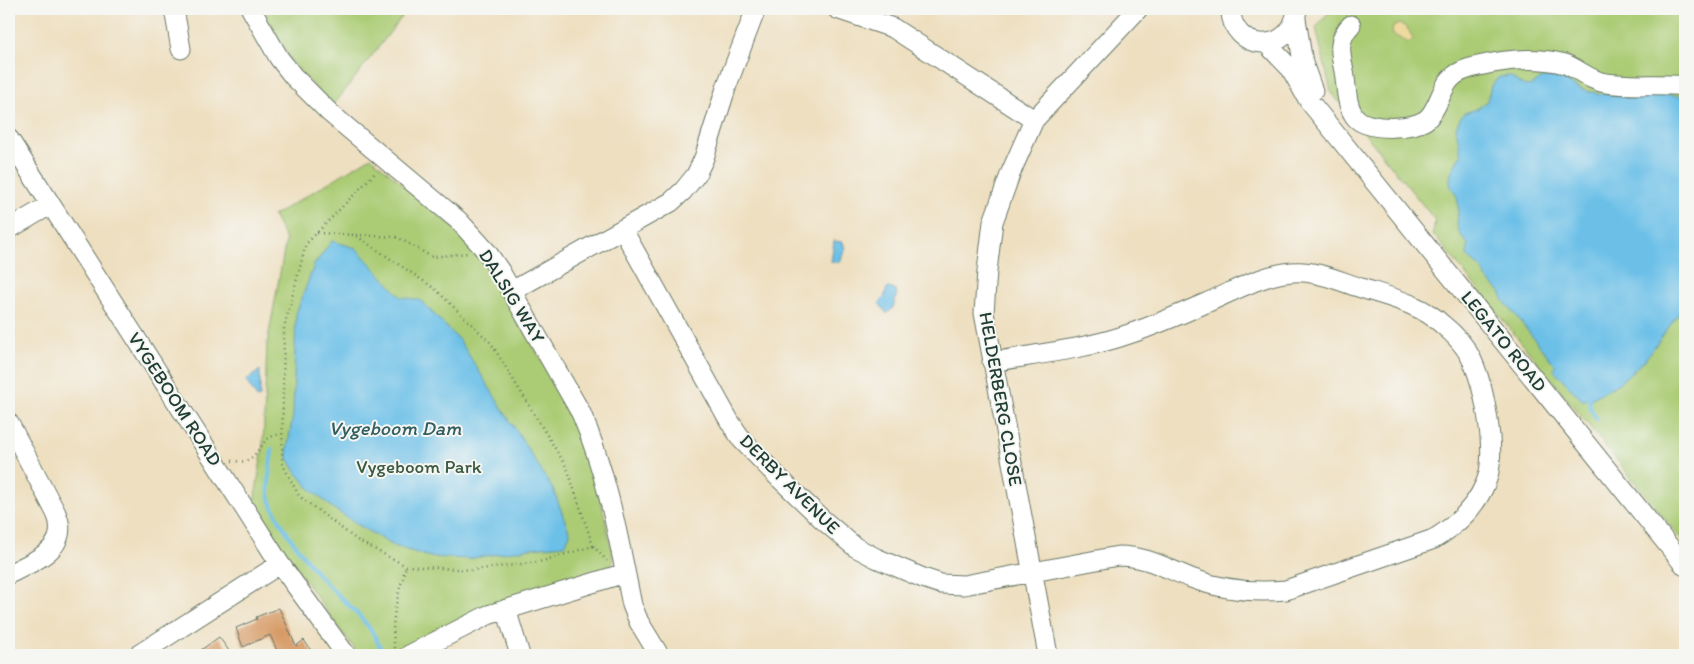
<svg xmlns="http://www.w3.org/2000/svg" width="1694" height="664" font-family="Itim,sans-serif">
<rect width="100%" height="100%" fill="#f6f6f2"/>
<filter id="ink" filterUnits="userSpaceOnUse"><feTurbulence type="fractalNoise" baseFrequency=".02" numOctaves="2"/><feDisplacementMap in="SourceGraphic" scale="10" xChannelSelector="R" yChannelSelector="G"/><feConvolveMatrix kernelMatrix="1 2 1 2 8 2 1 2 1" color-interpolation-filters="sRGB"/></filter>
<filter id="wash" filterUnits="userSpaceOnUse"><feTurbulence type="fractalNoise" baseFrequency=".0096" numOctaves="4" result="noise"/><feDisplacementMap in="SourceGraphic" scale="20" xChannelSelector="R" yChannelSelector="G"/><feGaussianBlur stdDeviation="1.12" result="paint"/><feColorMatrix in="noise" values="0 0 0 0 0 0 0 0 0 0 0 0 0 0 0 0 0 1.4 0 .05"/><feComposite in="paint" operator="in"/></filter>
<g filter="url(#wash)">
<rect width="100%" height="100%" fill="#eedfc0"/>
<path fill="#abcc74" stroke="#658454" d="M 260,9 L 408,9 L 333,106 L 294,65 Z
M 1331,9 L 1685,9 L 1685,544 L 1433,234 L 1435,220 L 1331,92 L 1316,28 Z
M 371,157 L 453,227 L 490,270 L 578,425 L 592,459 L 613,556 L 612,564 L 603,571 L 487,609 L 394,655 L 359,655 L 291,562 L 254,504 L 263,446 L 267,344 L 286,240 L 273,216 Z"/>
<path fill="#eeda9e" stroke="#868c69" d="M 1399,24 C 1409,27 1409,31 1413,39 L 1409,43 L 1392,34 L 1393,27 Z"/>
<path fill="#6cc0e8" stroke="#467e8e" d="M 1510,76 C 1535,98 1533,76 1550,77 C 1566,78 1572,87 1586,91 C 1595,93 1606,94 1616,96 C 1637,99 1663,91 1685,97 L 1685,305 L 1644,361 L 1619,383 L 1589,400 L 1586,399 L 1583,401 L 1554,370 L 1555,365 L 1504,301 L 1500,292 L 1486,278 L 1483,270 L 1467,256 L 1468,244 C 1449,224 1462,219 1457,197 C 1455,191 1449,187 1450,180 C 1450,171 1456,163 1461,155 L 1456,128 L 1459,120 L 1464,113 L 1477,109 L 1487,101 L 1491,86 L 1499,77 Z
M 332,241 L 356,248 L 401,297 L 420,300 L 460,341 L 554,491 L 570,534 L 565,545 L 531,548 L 468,559 L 430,557 L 394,546 L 363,528 L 334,509 L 310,489 L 296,472 L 288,458 L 287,450 L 293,415 L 296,314 L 314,265 Z
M 834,241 L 843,242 L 845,249 L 840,262 L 831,262 Z
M 887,288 L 896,290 L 897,293 L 893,308 L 887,314 L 879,303 L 884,298 Z
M 260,370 L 260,397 L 257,398 L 246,381 Z"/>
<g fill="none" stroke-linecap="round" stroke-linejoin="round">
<path stroke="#6cc0e8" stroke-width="4" d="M 1589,400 L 1591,410 L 1597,419
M 272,449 C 271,463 266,487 270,499 C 276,522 310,566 327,584 C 350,608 373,623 383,655"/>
</g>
<g id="blocks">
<path fill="#d5965e" d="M 279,608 L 296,646 L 304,640 L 314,655 L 279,655 L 270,635 L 243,647 L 236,628 L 257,619 L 256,617 Z
M 219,637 L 232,655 L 194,655 Z"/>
</g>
</g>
<g filter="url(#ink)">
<use href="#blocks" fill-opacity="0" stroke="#677665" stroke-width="1"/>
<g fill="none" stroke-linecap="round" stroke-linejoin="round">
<defs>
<path id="minor" d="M 174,9 L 181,49
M 251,9 L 279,58 L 293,76 L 330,113 L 459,221 L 487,252 L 500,271 L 581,413 C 607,473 619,541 632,605 L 639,622 L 659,655
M 837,9 L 893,28 L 1034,120
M 1231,9 C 1230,51 1292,58 1297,9
M 1296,19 L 1303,63 L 1313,91
M 1351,25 C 1337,39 1340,53 1344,71 C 1347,86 1345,105 1356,118 C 1368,131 1416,130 1428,118 C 1441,105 1441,81 1460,72 C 1471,66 1503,61 1516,60 C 1531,59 1550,60 1565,64 C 1579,69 1590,81 1606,83 C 1632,87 1659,83 1685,86
M 1266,43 L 1291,69 L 1309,101 L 1685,566
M 9,139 L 280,564 L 346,655
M 9,229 L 50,205
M 623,230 L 730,422 L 742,440 L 777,476 L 823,520 L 855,547 L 876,558 L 923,578 L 941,584 L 964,585 L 1118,556 C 1147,556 1165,568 1191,578 C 1222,590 1253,593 1286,590 L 1434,539 C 1457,525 1476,507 1486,482 C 1498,453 1484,383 1470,356 C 1464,345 1453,333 1443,325 C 1421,304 1389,297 1361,288 C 1342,282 1323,273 1303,272 C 1270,270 1236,290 1206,303 C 1181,314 1156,325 1129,334 C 1087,349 1037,354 992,362
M 512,291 L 671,202 L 683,191 L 696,175 L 704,158 L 727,85 L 756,9
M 9,423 L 56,513 C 72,549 33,561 9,574
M 506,609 L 520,655
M 138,655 L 280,564
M 409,655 L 488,615 L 625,573
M 1048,655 L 984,313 L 987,271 L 993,222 L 1011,172 L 1034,120 L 1138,9"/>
</defs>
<use href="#minor" stroke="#677665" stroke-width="21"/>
<path stroke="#677665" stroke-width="2.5" stroke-dasharray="1 4" stroke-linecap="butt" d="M 317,233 L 355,235 L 434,288 L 491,343 L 567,468 L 593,546 L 539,562 L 472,570 L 406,566 L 357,540 L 299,496 L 282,463 L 284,328 L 306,244 L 377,171
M 356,235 L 397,237 L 432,257 L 468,253
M 232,461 C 236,461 241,462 245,461 C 262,455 259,436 282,434
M 593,546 L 607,561
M 395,648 C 389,621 399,592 406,566"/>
<use href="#minor" stroke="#fff" stroke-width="19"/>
</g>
</g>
<g text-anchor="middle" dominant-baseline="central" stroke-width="4" stroke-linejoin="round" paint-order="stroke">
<g font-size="19" fill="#1f3d34" stroke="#f6f6f2">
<text transform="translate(512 296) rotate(58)">DALSIG WAY</text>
<text transform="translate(1504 341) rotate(51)">LEGATO ROAD</text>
<text transform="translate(175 399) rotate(57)">VYGEBOOM ROAD</text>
<text transform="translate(1001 399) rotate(80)">HELDERBERG CLOSE</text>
<text transform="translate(790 484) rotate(45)">DERBY AVENUE</text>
</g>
<g font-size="19" fill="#3b5a41" stroke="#f6f6f2">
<text x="419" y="466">Vygeboom Park</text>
</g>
<g font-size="20" font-style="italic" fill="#325e61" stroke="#f6f6f2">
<text x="395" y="428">Vygeboom Dam</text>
</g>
</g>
<rect width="1694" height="664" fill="none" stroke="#f6f6f2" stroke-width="30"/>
</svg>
